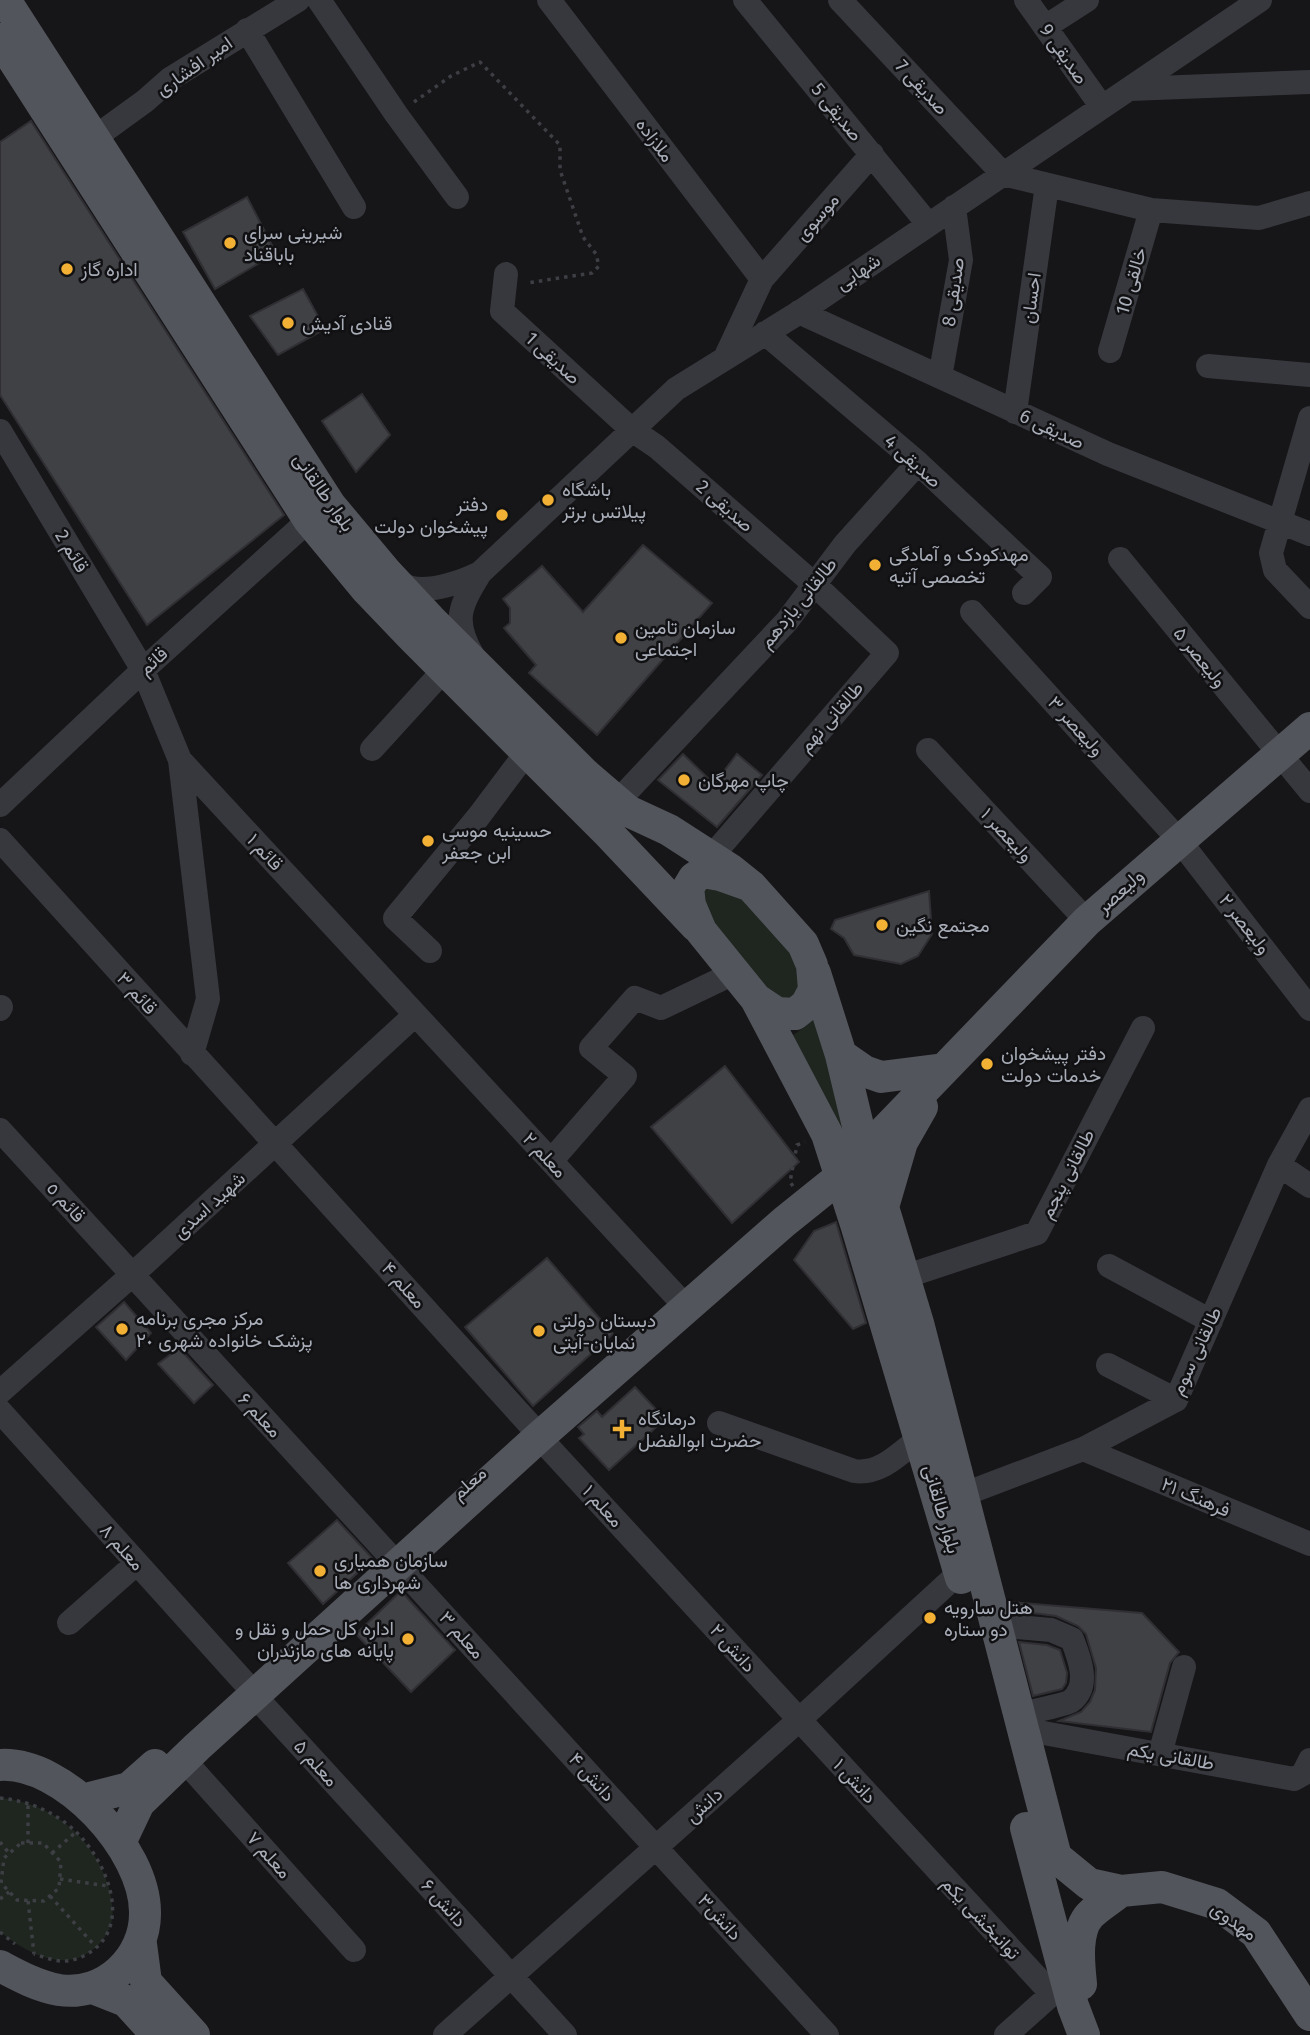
<svg xmlns="http://www.w3.org/2000/svg" width="1310" height="2035" font-family="'Fira Sans',Vazirmatn,sans-serif">
<rect width="100%" height="100%" fill="#161618"/>
<path fill="#1e261f" d="M 707,880 L 728,884 L 792,943 L 804,993 L 776,1004 L 731,958 L 697,894 Z
M 819,1012 L 836,1067 L 845,1143 L 789,1038 L 806,1026 Z
M 0,1798 C 51,1802 95,1838 109,1888 C 111,1897 114,1911 112,1920 C 110,1931 104,1940 96,1947 C 66,1975 27,1953 0,1932 Z"/>
<path fill="#404145" stroke="#303034" stroke-width="2" d="M 31,121 L 284,515 L 147,625 L 0,395 L 0,142 Z
M 247,197 L 276,253 L 215,289 L 183,232 Z
M 303,289 L 325,329 L 278,355 L 250,316 Z
M 362,394 L 390,435 L 356,472 L 322,421 Z
M 643,545 L 712,603 L 597,735 L 529,673 L 536,665 L 504,628 L 510,623 L 510,608 L 503,599 L 542,566 L 583,612 Z
M 683,754 L 714,784 L 737,754 L 762,775 L 717,827 L 658,780 Z
M 929,891 L 932,934 L 918,956 L 901,964 L 854,955 L 844,938 L 831,929 L 835,920 Z
M 725,1066 L 799,1162 L 732,1223 L 651,1127 Z
M 836,1222 L 866,1323 L 853,1329 L 794,1260 L 814,1231 Z
M 547,1258 L 613,1334 L 533,1406 L 465,1327 Z
M 124,1302 L 151,1333 L 126,1360 L 96,1327 Z
M 179,1348 L 213,1385 L 194,1403 L 158,1364 Z
M 635,1387 L 665,1419 L 609,1470 L 579,1438 L 584,1434 L 578,1427 L 597,1411 L 602,1417 Z
M 337,1520 L 373,1559 L 323,1604 L 288,1563 Z
M 401,1591 L 455,1650 L 411,1692 L 356,1634 Z
M 1009,1602 L 1142,1613 L 1179,1652 L 1170,1663 L 1151,1732 L 1059,1721 L 1081,1712 L 1090,1702 L 1095,1690 L 1096,1668 L 1086,1634 L 1078,1626 L 1056,1616 L 1011,1610 Z
M 1019,1642 L 1047,1645 L 1060,1650 L 1067,1673 L 1066,1683 L 1062,1689 L 1033,1696 Z"/>
<g fill="none" stroke-linecap="round" stroke-linejoin="round">
<path stroke="#3d3f44" stroke-width="3.5" stroke-dasharray="3.5 5" stroke-linecap="butt" d="M 414,102 L 451,76 L 480,62 L 560,145 L 560,170 L 583,237 L 596,254 L 599,266 L 592,273 L 527,283
M 793,1186 L 790,1182 L 797,1145 L 805,1142
M 0,1798 C 31,1801 60,1814 81,1837 C 105,1863 128,1915 99,1945 C 90,1954 78,1960 66,1961 C 56,1962 44,1957 34,1954
M 0,1842 L 9,1853
M 21,1843 L 43,1843 L 61,1862 L 59,1888 L 44,1901 L 17,1900 L 1,1883 L 4,1858 Z
M 28,1843 L 28,1803
M 52,1853 L 76,1832
M 60,1879 L 108,1886
M 50,1896 L 96,1947
M 0,1899 L 9,1892
M 28,1901 L 34,1954
M 0,1932 L 15,1944"/>
<path stroke="#37383d" stroke-width="24" d="M 319,0 L 396,114 L 457,197
M 549,0 L 762,279
M 745,0 L 928,224
M 840,0 L 1003,174 L 1151,210 L 1259,218 L 1310,203
M 1026,0 L 1102,107
M 1045,27 L 1087,0
M 247,30 L 354,207
M 1130,89 L 1310,82
M 94,138 L 145,101 L 170,79 L 298,0
M 506,274 L 502,311 L 632,430 L 657,447 L 815,585 L 887,653 L 711,857
M 799,312 L 1108,454 L 1310,534
M 765,333 L 918,463 L 1040,577 L 1024,593
M 1110,351 L 1151,210
M 725,358 L 762,279 L 872,154
M 1208,366 L 1310,375
M 940,377 L 961,260 L 954,207
M 1015,412 L 1047,185
M 1310,418 L 1271,553 L 1275,570 L 1310,607
M 0,431 L 143,670 L 180,760 L 675,1295
M 1120,559 L 1310,791
M 392,576 C 398,580 405,587 412,588 C 432,592 462,582 480,573
M 972,612 L 1179,840 L 1310,1009
M 473,656 C 452,620 460,606 480,573 L 676,389 L 803,310 L 1260,0
M 372,749 L 445,669
M 928,750 L 1087,921
M 180,760 L 208,999 L 192,1054
M 617,802 L 787,621 L 845,544 L 918,463
M 0,805 L 143,670 L 309,520
M 0,840 L 532,1427
M 430,951 L 395,918 L 479,816 L 527,752
M 0,1009 L 1,1007
M 0,1130 L 388,1554
M 551,1161 L 625,1076 L 591,1048 L 635,998 L 661,1008 L 734,973
M 1279,1165 L 1310,1186
M 1109,1266 L 1211,1321
M 904,1277 L 1037,1233 L 1143,1028
M 1108,1365 L 1176,1400
M 0,1392 L 132,1275 L 415,1015
M 0,1411 L 245,1683
M 719,1423 L 854,1471 C 881,1475 900,1453 921,1437
M 539,1437 L 1052,1994
M 1083,1449 L 1310,1544
M 962,1495 L 1083,1449 L 1176,1400 L 1279,1165 L 1310,1109
M 397,1564 L 827,2035
M 994,1620 L 1016,1627 L 1051,1630 L 1072,1639 C 1079,1657 1091,1686 1071,1701 C 1065,1705 1028,1712 1018,1715
M 69,1623 L 137,1563
M 254,1695 L 565,2035
M 1022,1729 L 1294,1779 L 1303,1774 L 1310,1760
M 1160,1754 L 1184,1667
M 184,1760 L 354,1950
M 445,2035 L 799,1720 L 960,1572
M 1006,2035 L 1063,1984"/>
<path stroke="#53555c" stroke-width="32" d="M 5,0 L 330,505 L 387,573 L 430,619 L 585,774 L 628,811 L 669,830 L 731,870 L 751,886 L 803,944 L 812,965 L 814,990 L 806,1005 L 795,1014 L 777,1013 L 756,999 L 701,931 L 690,905 L 688,888 L 694,878 L 703,872 L 720,875 L 751,886
M 0,39 L 309,520 L 367,590 L 412,637 L 609,834 L 696,926
M 815,973 L 841,1055 L 864,1151 L 883,1207 L 918,1323 L 1056,1857 L 1089,1884 L 1121,1891 L 1162,1887 L 1217,1904 L 1256,1933 L 1310,2015
M 756,999 L 827,1134 L 856,1224 L 961,1578
M 841,1055 L 864,1071 L 881,1077 L 944,1069
M 883,1207 L 902,1142 L 922,1107
M 0,1765 C 64,1761 145,1850 145,1912 C 146,1958 105,1997 59,1990 C 37,1986 19,1976 0,1966
M 82,1800 L 129,1788 L 155,1765
M 1026,1828 L 1073,2006 L 1084,2035
M 120,1843 L 139,1803 L 197,1747 L 539,1437 L 784,1222 L 840,1177 L 1087,921 L 1310,728
M 141,1944 L 146,1982 L 194,2035
M 1081,1984 C 1079,1964 1075,1931 1090,1915 C 1099,1906 1111,1899 1121,1891
M 93,1988 L 126,2001 L 157,2035"/>
</g>
<g fill="#f2b134" stroke="#111113" stroke-width="2.5">
<circle cx="230" cy="243" r="7"/>
<circle cx="67" cy="269" r="7"/>
<circle cx="288" cy="323" r="7"/>
<circle cx="548" cy="500" r="7"/>
<circle cx="502" cy="515" r="7"/>
<circle cx="875" cy="565" r="7"/>
<circle cx="621" cy="638" r="7"/>
<circle cx="684" cy="780" r="7"/>
<circle cx="428" cy="841" r="7"/>
<circle cx="882" cy="925" r="7"/>
<circle cx="987" cy="1064" r="7"/>
<circle cx="122" cy="1329" r="7"/>
<circle cx="539" cy="1331" r="7"/>
<path d="M618.5 1418.5h7v7h7v7h-7v7h-7v-7h-7v-7h7z"/>
<circle cx="320" cy="1571" r="7"/>
<circle cx="930" cy="1618" r="7"/>
<circle cx="408" cy="1639" r="7"/>
</g>
<g text-anchor="middle" dominant-baseline="central" stroke-width="5" stroke-linejoin="round" paint-order="stroke">
<g font-size="19" fill="#a8adb8" stroke="#111113">
<text transform="translate(1064 54) rotate(55)">صدیقی 9</text>
<text transform="translate(194 66) rotate(-35)">امیر افشاری</text>
<text transform="translate(922 87) rotate(47)">صدیقی 7</text>
<text transform="translate(837 112) rotate(51)">صدیقی 5</text>
<text transform="translate(655 140) rotate(53)">ملازاده</text>
<text transform="translate(817 217) rotate(-49)">موسوی</text>
<text transform="translate(858 272) rotate(-34)">شهابی</text>
<text transform="translate(1131 281) rotate(-74)">خالقی 10</text>
<text transform="translate(953 292) rotate(-82)">صدیقی 8</text>
<text transform="translate(1031 298) rotate(-82)">احسان</text>
<text transform="translate(553 358) rotate(43)">صدیقی 1</text>
<text transform="translate(1052 429) rotate(25)">صدیقی 6</text>
<text transform="translate(913 461) rotate(42)">صدیقی 4</text>
<text transform="translate(324 492) rotate(55)">بلوار طالقانی</text>
<text transform="translate(725 506) rotate(41)">صدیقی 2</text>
<text transform="translate(72 551) rotate(59)">قائم 2</text>
<text transform="translate(798 603) rotate(-51)">طالقانی یازدهم</text>
<text transform="translate(1200 657) rotate(51)">ولیعصر ۵</text>
<text transform="translate(153 661) rotate(-42)">قائم</text>
<text transform="translate(831 717) rotate(-49)">طالقانی نهم</text>
<text transform="translate(1076 726) rotate(48)">ولیعصر ٣</text>
<text transform="translate(1007 835) rotate(47)">ولیعصر ١</text>
<text transform="translate(265 852) rotate(47)">قائم ١</text>
<text transform="translate(1120 891) rotate(-42)">ولیعصر</text>
<text transform="translate(1245 924) rotate(52)">ولیعصر ٢</text>
<text transform="translate(137 993) rotate(48)">قائم ٣</text>
<text transform="translate(545 1155) rotate(47)">معلم ٢</text>
<text transform="translate(1067 1174) rotate(-63)">طالقانی پنجم</text>
<text transform="translate(66 1202) rotate(48)">قائم ٥</text>
<text transform="translate(209 1205) rotate(-42)">شهید اسدی</text>
<text transform="translate(404 1285) rotate(48)">معلم ۴</text>
<text transform="translate(1196 1351) rotate(-65)">طالقانی سوم</text>
<text transform="translate(260 1415) rotate(47)">معلم ۶</text>
<text transform="translate(469 1483) rotate(-42)">معلم</text>
<text transform="translate(1196 1497) rotate(23)">فرهنگ ۲۱</text>
<text transform="translate(603 1506) rotate(48)">معلم ١</text>
<text transform="translate(942 1509) rotate(74)">بلوار طالقانی</text>
<text transform="translate(122 1547) rotate(48)">معلم ۸</text>
<text transform="translate(462 1635) rotate(48)">معلم ۳</text>
<text transform="translate(733 1648) rotate(48)">دانش ٢</text>
<text transform="translate(1171 1756) rotate(10)">طالقانی یکم</text>
<text transform="translate(316 1763) rotate(48)">معلم ۵</text>
<text transform="translate(592 1777) rotate(48)">دانش ۴</text>
<text transform="translate(855 1781) rotate(47)">دانش ١</text>
<text transform="translate(704 1805) rotate(-42)">دانش</text>
<text transform="translate(269 1855) rotate(48)">معلم ٧</text>
<text transform="translate(444 1903) rotate(48)">دانش ۶</text>
<text transform="translate(720 1917) rotate(48)">دانش٣</text>
<text transform="translate(981 1918) rotate(47)">توانبخشی یکم</text>
<text transform="translate(1234 1921) rotate(36)">مهدوی</text>
</g>
<g font-size="19" fill="#a8adb8" stroke="#111113" text-anchor="start">
<text x="244" y="232">شیرینی سرای<tspan x="244" dy="22">باباقناد</tspan></text>
<text x="81" y="269">اداره گاز</text>
<text x="302" y="323">قنادی آدیش</text>
<text x="562" y="489">باشگاه<tspan x="562" dy="22">پیلاتس برتر</tspan></text>
<text x="488" y="504" text-anchor="end">دفتر<tspan x="488" dy="22">پیشخوان دولت</tspan></text>
<text x="889" y="554">مهدکودک و آمادگی<tspan x="889" dy="22">تخصصی آتیه</tspan></text>
<text x="635" y="627">سازمان تامین<tspan x="635" dy="22">اجتماعی</tspan></text>
<text x="698" y="780">چاپ مهرگان</text>
<text x="442" y="830">حسینیه موسی<tspan x="442" dy="22">ابن جعفر</tspan></text>
<text x="896" y="925">مجتمع نگین</text>
<text x="1001" y="1053">دفتر پیشخوان<tspan x="1001" dy="22">خدمات دولت</tspan></text>
<text x="136" y="1318">مرکز مجری برنامه<tspan x="136" dy="22">پزشک خانواده شهری ٢٠</tspan></text>
<text x="553" y="1320">دبستان دولتی<tspan x="553" dy="22">نمایان-آیتی</tspan></text>
<text x="638" y="1418">درمانگاه<tspan x="638" dy="22">حضرت ابوالفضل</tspan></text>
<text x="334" y="1560">سازمان همیاری<tspan x="334" dy="22">شهرداری ها</tspan></text>
<text x="944" y="1607">هتل سارویه<tspan x="944" dy="22">دو ستاره</tspan></text>
<text x="394" y="1628" text-anchor="end">اداره کل حمل و نقل و<tspan x="394" dy="22">پایانه های مازندران</tspan></text>
</g>
</g>
</svg>
